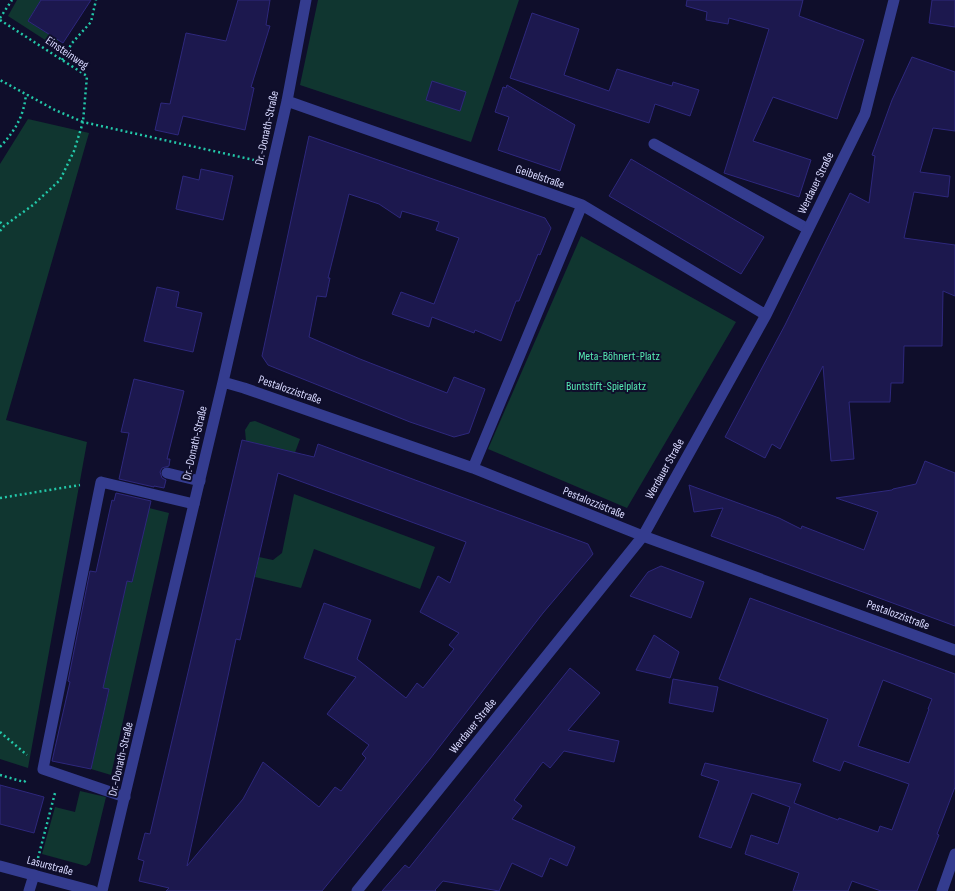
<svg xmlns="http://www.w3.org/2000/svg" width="955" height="891" font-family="'Sofia Sans Condensed',sans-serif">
<rect width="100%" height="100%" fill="#0f0e2b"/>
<path fill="#103630" d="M 17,0 L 41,0 L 28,21 L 58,40 L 56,47 L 8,16 Z
M 318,0 L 519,0 L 471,142 L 300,85 Z
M 28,119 L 89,133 L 6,420 L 87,442 L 28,768 L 0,759 L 0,164 Z
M 581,236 L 736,322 L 627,508 L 488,449 Z
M 255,421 L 300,439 L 290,466 L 281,463 L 284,450 L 246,441 L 245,430 L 250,422 Z
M 294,494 L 435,547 L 420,589 L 314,549 L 301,588 L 255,577 L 259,557 L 273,560 L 282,553 Z
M 149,508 L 169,513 L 111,775 L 91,769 L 109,690 L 103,688 L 127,581 L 132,582 Z
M 80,791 L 106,797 L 90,863 L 86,866 L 42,854 L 55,807 L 75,812 Z"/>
<path fill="#1c184e" stroke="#2e287d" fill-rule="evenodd" d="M 41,0 L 91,0 L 63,43 L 28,21 Z
M 238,0 L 270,0 L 266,25 L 270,26 L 251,87 L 254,88 L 245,130 L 183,116 L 178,135 L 155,130 L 161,103 L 170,104 L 186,33 L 226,41 Z
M 687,0 L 803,0 L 799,16 L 864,40 L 837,119 L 773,97 L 753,141 L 811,160 L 799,197 L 724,173 L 769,29 L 729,18 L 728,24 L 706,20 L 707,12 L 686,6 Z
M 932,0 L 955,0 L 955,27 L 929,23 Z
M 532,13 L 579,29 L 564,75 L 609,91 L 617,69 L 672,86 L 673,82 L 699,90 L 690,116 L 655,104 L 649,123 L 510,78 Z
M 912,57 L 955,72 L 955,131 L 933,128 L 920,172 L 950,176 L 948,197 L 914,192 L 904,238 L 955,245 L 955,296 L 943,291 L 942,346 L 904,346 L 903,383 L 891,383 L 890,402 L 849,402 L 854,459 L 831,461 L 823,366 L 780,449 L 772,444 L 765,458 L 725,437 L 785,325 L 850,193 L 869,203 L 875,156 L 872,155 L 892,100 Z
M 432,81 L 466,92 L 460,111 L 426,100 Z
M 507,85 L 575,125 L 560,171 L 498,150 L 509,117 L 495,112 L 503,87 L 506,88 Z
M 309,136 L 545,218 L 551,228 L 540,255 L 538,254 L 519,301 L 516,301 L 501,341 L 475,330 L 474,333 L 432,317 L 429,327 L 392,314 L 401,292 L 434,304 L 459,238 L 436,230 L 439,222 L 402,211 L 400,218 L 379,204 L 349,194 L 328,278 L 330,278 L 326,297 L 317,296 L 309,337 L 360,359 L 447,393 L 454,377 L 485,389 L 469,433 L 454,437 L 410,422 L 268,365 L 262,356 Z
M 631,159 L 764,237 L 741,274 L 609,196 Z
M 201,169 L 233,176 L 223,220 L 176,209 L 183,176 L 199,180 Z
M 157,287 L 179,292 L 176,307 L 202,313 L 193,352 L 144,341 Z
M 134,379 L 184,391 L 167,459 L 170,459 L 169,466 L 162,468 L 160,472 L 162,478 L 166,480 L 164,488 L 154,486 L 154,487 L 119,479 L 129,433 L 121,432 Z
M 242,440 L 314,457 L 318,444 L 588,544 L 593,554 L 543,613 L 430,759 L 322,891 L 166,891 L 169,888 L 139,881 L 144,861 L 138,859 L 145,833 L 150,834 L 198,630 ZM 278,473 L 466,542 L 450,583 L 438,576 L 420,612 L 459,633 L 449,645 L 454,649 L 423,688 L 417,683 L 406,698 L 357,659 L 371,620 L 324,603 L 304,658 L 356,677 L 327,714 L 369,745 L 362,754 L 366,758 L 341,791 L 335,787 L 319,807 L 263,762 L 243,799 L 187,866 L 236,639 L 240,640 Z
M 925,461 L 955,473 L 955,626 L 711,536 L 723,508 L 694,512 L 689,485 L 779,518 L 801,529 L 802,526 L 864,550 L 878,512 L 836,498 L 892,490 L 893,489 L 916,484 Z
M 116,493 L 151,501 L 132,582 L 127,581 L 103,688 L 109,689 L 91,769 L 52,761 L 70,682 L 68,681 L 90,571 L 96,572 L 112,500 L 114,501 Z
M 661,566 L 704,582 L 691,618 L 630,596 L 648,572 Z
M 750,598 L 955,674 L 955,787 L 937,834 L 939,835 L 917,891 L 881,891 L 852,881 L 848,891 L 793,891 L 799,873 L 745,854 L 751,835 L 778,844 L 790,807 L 752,793 L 731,848 L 699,837 L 719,781 L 701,775 L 705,763 L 801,784 L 794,803 L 838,820 L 839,818 L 878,832 L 880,826 L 892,830 L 909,784 L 844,761 L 840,771 L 813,761 L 828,719 L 719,679 ZM 883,680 L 932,699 L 928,709 L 929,709 L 909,763 L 858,746 Z
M 654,635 L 679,652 L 670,678 L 636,670 Z
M 570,668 L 600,693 L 568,730 L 619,741 L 614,762 L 564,751 L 550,768 L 543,762 L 514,800 L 522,806 L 512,819 L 575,847 L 567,866 L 550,858 L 542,877 L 512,863 L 499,891 L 443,881 L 435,890 L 436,891 L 382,891 L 405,865 L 409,868 Z
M 673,679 L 718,687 L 713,712 L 669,703 Z
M 0,785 L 44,797 L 34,833 L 0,824 Z"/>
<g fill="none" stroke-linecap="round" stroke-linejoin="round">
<path stroke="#23c8a9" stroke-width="2.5" stroke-dasharray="2 3" stroke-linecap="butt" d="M 0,18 L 12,0
M 0,20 L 87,76 L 83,122 L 55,110 L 0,80
M 62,60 L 72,43 L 91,22 L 96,0
M 0,147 C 15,131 24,116 26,94
M 0,222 L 4,226
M 0,231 L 4,226 L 33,205 L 60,180 L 74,151 L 83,122 L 254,160
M 0,498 L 80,485
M 0,732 L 27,755
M 0,775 L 24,782 L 28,779
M 38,858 L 55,793"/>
<path stroke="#343c8f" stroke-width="11" d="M 654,144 L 808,229
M 167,473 L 200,481
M 125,797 L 43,769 L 101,482 L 194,504
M 29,891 L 34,875"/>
<path stroke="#343c8f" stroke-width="11" d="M 287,101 L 582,205 L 766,315
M 223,382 L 244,388 L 473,468 L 643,536 L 955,650
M 473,468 L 582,205
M 102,891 L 223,382 L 287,101 L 306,0
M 357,891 L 643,536 L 766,315 L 865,114 L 894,0
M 942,891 L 955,854"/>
<path stroke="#343c8f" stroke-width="11" d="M 0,866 L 93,891"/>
</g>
<g text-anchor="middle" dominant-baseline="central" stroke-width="4" stroke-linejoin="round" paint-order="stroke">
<g font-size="12" fill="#d8d9ff" stroke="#0f0e2b">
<text transform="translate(67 53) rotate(34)">Einsteinweg</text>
<text transform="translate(267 128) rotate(-78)">Dr.-Donath-Straße</text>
<text transform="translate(540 177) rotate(19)">Geibelstraße</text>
<text transform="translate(816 183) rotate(-64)">Werdauer Straße</text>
<text transform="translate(290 390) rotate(19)">Pestalozzistraße</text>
<text transform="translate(195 443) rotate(-77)">Dr.-Donath-Straße</text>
<text transform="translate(665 469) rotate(-61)">Werdauer Straße</text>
<text transform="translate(594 503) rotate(22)">Pestalozzistraße</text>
<text transform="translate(898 615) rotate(20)">Pestalozzistraße</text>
<text transform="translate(473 726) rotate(-51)">Werdauer Straße</text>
<text transform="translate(121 759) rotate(-77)">Dr.-Donath-Straße</text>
<text transform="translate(50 866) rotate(15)">Lasurstraße</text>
</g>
<g font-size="12" fill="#57ecb4" stroke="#0f0e2b">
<text x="619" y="356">Meta-Böhnert-Platz</text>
<text x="606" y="386">Buntstift-Spielplatz</text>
</g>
</g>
</svg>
